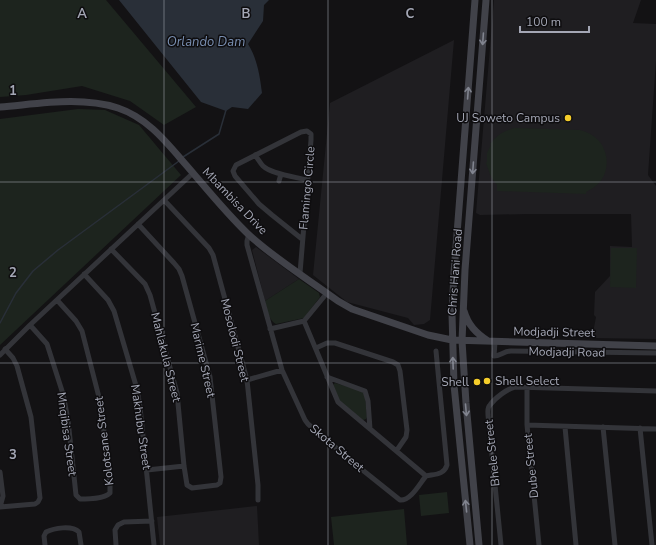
<svg xmlns="http://www.w3.org/2000/svg" width="656" height="545" font-family="'Nunito Sans',sans-serif">
<rect width="100%" height="100%" fill="#131214"/>
<path fill="#1f1e21" d="M 494,0 L 641,0 L 633,23 L 656,24 L 656,61 L 648,175 L 656,186 L 656,339 L 592,338 L 596,317 L 594,315 L 595,292 L 610,276 L 610,246 L 632,247 L 631,214 L 527,214 L 480,215 L 476,213 Z
M 454,40 L 430,320 L 424,324 L 414,325 L 408,318 L 347,302 L 313,275 L 330,103 Z
M 256,247 L 299,279 L 265,301 L 252,250 Z
M 257,506 L 259,545 L 160,545 L 157,517 Z"/>
<path fill="#1d241e" d="M 0,0 L 106,0 L 196,107 L 164,125 L 130,101 L 82,86 L 26,95 L 0,97 Z
M 78,109 L 105,110 L 139,125 L 181,175 L 0,345 L 0,119 Z
M 515,128 L 580,130 C 587,132 594,135 599,141 C 610,154 609,174 597,185 C 594,188 589,190 586,192 L 586,194 L 497,191 L 497,185 L 491,177 L 486,163 L 487,162 L 487,153 L 491,145 L 490,144 C 498,134 503,131 515,128 Z
M 611,248 L 637,248 L 636,288 L 610,287 Z
M 299,279 L 319,293 L 320,297 L 304,318 L 276,324 C 268,320 267,309 265,301 Z
M 335,383 L 362,391 L 365,395 L 367,417 L 366,419 L 363,420 L 338,400 L 333,385 Z
M 447,492 L 449,513 L 421,516 L 419,495 Z
M 404,509 L 407,545 L 334,545 L 331,517 Z"/>
<path fill="#292f38" d="M 119,0 L 269,0 L 264,5 L 263,21 L 248,44 C 257,58 260,76 262,93 L 248,109 L 232,107 L 226,111 L 201,102 Z"/>
<g fill="none" stroke-linecap="round" stroke-linejoin="round">
<path stroke="#292f38" stroke-width="1.5" d="M 183,157 L 219,134 L 226,110
M 0,323 L 16,293 L 33,271 L 58,250 L 179,161"/>
<path stroke="#333439" stroke-width="5" d="M 255,155 C 258,159 260,163 263,166 C 271,174 296,177 307,180
M 279,181 L 281,174
M 164,200 L 209,248 L 213,255 L 247,380 L 258,485 L 258,500
M 249,234 L 247,241 L 247,245 L 282,370 L 305,420 L 308,424 L 355,464 L 400,500 C 411,501 420,483 426,476
M 111,249 L 145,284 L 150,295 L 177,393 L 184,466 L 187,485 L 192,488 L 217,485 L 220,483 L 221,477 L 210,377 L 182,276 L 179,269 L 174,263 L 138,224
M 300,273 L 311,140 L 311,134 L 307,131 L 301,132 L 236,165 L 233,171 L 235,176 L 259,204 L 272,215 L 302,239
M 84,274 L 108,300 L 114,311 L 137,389 L 140,407 L 154,545
M 304,321 L 338,402 L 426,476
M 30,325 L 47,344 L 63,394 L 68,420 L 76,495 L 80,499 C 89,499 104,499 110,493 L 110,485 L 101,405 L 82,331 L 76,321 L 57,300
M 270,329 L 304,321 L 327,293
M 495,342 L 494,356 C 500,356 504,351 511,351 L 656,353
M 316,348 L 327,343 L 335,343 L 393,362 L 398,365 L 400,371 L 407,430 L 406,437 L 397,450
M 0,355 L 30,325 L 193,173
M 327,377 L 365,391 L 368,401 L 370,429
M 247,380 L 282,370
M 527,388 L 527,425 L 539,545
M 527,425 L 656,429
M 565,427 L 576,545
M 603,427 L 615,545
M 640,428 L 652,545
M 147,470 L 184,466
M 0,472 L 3,496 L 0,507
M 426,476 C 435,474 444,475 447,465 L 436,351
M 0,507 L 35,504 L 38,502 L 40,498 L 31,417 L 17,366 L 13,358 L 5,349
M 45,545 L 44,536 L 46,532 C 54,528 72,525 79,532 L 81,545
M 116,545 L 115,530 L 118,525 L 124,522 L 152,521
M 501,545 L 488,415 C 488,411 487,408 490,405 C 495,398 507,389 515,387 L 656,391"/>
<path stroke="#414249" stroke-width="7" d="M 0,107 C 38,104 80,96 118,108 C 148,118 167,143 187,166 C 206,188 226,213 248,234 C 275,259 308,279 338,301 L 352,309 L 428,335 L 452,340 L 656,346
M 464,311 C 468,325 476,333 488,341
M 470,545 L 454,385 L 452,314 L 454,273 L 475,0
M 479,545 L 466,403 L 462,341 L 465,270 L 486,0"/>
</g>
<defs><path id="oneway-shaft" d="M-6 0H5M1.5-3L5.5 0L1.5 3" fill="none" stroke-width="1.6" stroke-linecap="round" stroke-linejoin="round"/></defs>
<g stroke="#81848f">
<use href="#oneway-shaft" transform="translate(483 39) rotate(94)"/>
<use href="#oneway-shaft" transform="translate(468 93) rotate(-86)"/>
<use href="#oneway-shaft" transform="translate(473 168) rotate(94)"/>
<use href="#oneway-shaft" transform="translate(453 363) rotate(-92)"/>
<use href="#oneway-shaft" transform="translate(466 410) rotate(85)"/>
<use href="#oneway-shaft" transform="translate(466 506) rotate(-96)"/>
</g>
<path fill="none" stroke="#a4a7b5" stroke-width="1" stroke-opacity="0.55" d="M 164,0 L 164,545M 328,0 L 328,545M 492,0 L 492,545M 0,182 L 656,182M 0,363 L 656,363"/>
<g fill="#f5cd2a" stroke="#0e0d0f" stroke-width="1.5">
<circle cx="568" cy="118" r="4"/>
<circle cx="487" cy="381" r="4"/>
<circle cx="477" cy="382" r="4"/>
</g>
<g text-anchor="middle" dominant-baseline="central" stroke-width="3" stroke-linejoin="round" paint-order="stroke">
<g font-size="12" fill="#a4a7b5" stroke="#0e0d0f" text-anchor="end">
<text x="560" y="118">UJ Soweto Campus</text>
<text x="495" y="381" text-anchor="start">Shell Select</text>
<text x="469" y="382">Shell</text>
</g>
<g font-size="12" fill="#a4a7b5" stroke="#0e0d0f">
<text transform="translate(307 188) rotate(-85)">Flamingo Circle</text>
<text transform="translate(235 201) rotate(46)">Mbambisa Drive</text>
<text transform="translate(455 272) rotate(-86)">Chris Hani Road</text>
<text transform="translate(554 332) rotate(1)">Modjadji Street</text>
<text transform="translate(235 340) rotate(76)">Mosolodi Street</text>
<text transform="translate(567 352) rotate(1)">Modjadji Road</text>
<text transform="translate(166 357) rotate(76)">Mahlakula Street</text>
<text transform="translate(203 360) rotate(77)">Marime Street</text>
<text transform="translate(141 427) rotate(82)">Makhubu Street</text>
<text transform="translate(67 434) rotate(82)">Mnqibisa Street</text>
<text transform="translate(104 441) rotate(-97)">Kolotsane Street</text>
<text transform="translate(337 448) rotate(40)">Skota Street</text>
<text transform="translate(492 453) rotate(-96)">Bhele Street</text>
<text transform="translate(531 466) rotate(-96)">Dube Street</text>
</g>
<g font-size="13" font-style="italic" fill="#798fb1" stroke="#0e0d0f">
<text x="206" y="42">Orlando Dam</text>
</g>
</g>
<g font-size="13" text-anchor="middle" font-weight="bold" fill="#a4a7b5" stroke="#0e0d0f" stroke-width="3" stroke-linejoin="round" paint-order="stroke">
<text x="82" y="18">A</text>
<text x="246" y="18">B</text>
<text x="410" y="18">C</text>
<text x="13" y="95">1</text>
<text x="13" y="277">2</text>
<text x="13" y="459">3</text>
</g>
<path d="M520 26v6h69v-6" fill="none" stroke="#a4a7b5" stroke-width="2"/>
<text x="526" y="26" font-size="12" fill="#a4a7b5" stroke="#0e0d0f" stroke-width="3" paint-order="stroke">100 m</text>
</svg>
